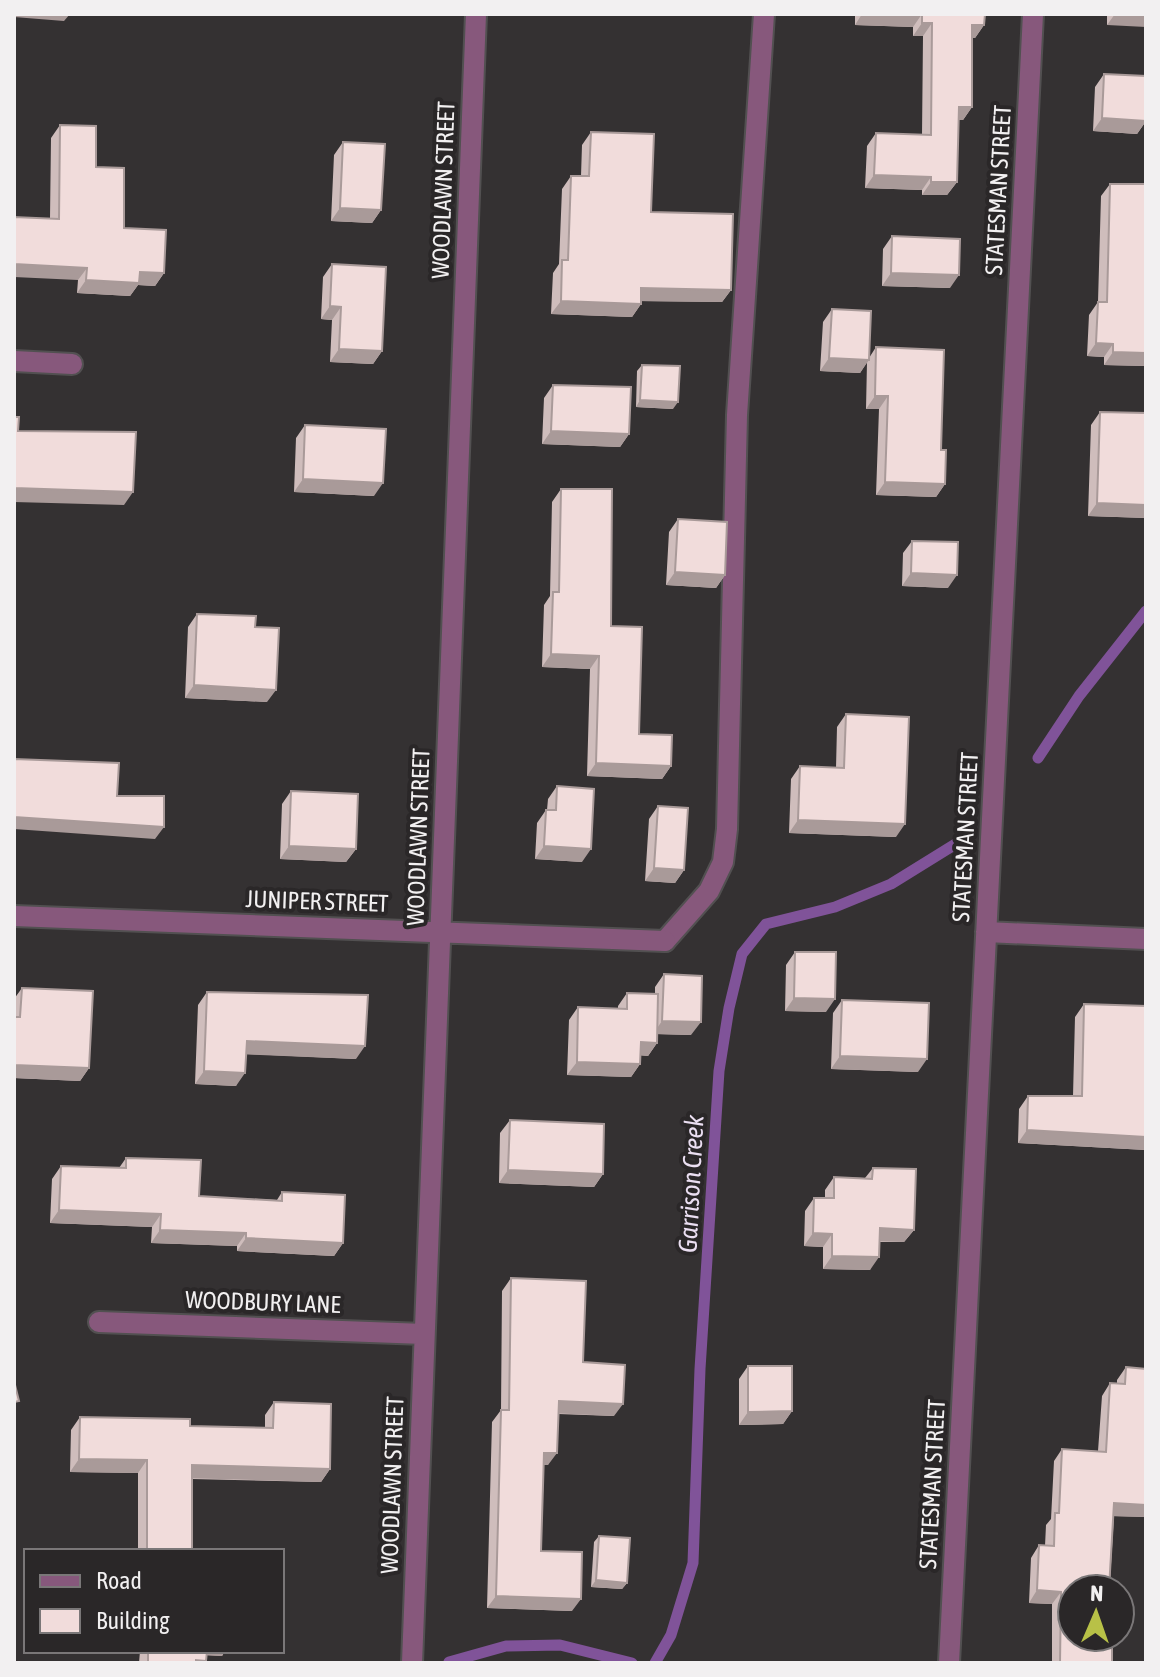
<svg xmlns="http://www.w3.org/2000/svg" width="1160" height="1677" font-family="'Asap Condensed',sans-serif">
<rect width="100%" height="100%" fill="#343132"/>
<g fill="none" stroke-linecap="round" stroke-linejoin="round">
<path stroke="#805399" stroke-width="11" d="M 1038,758 L 1079,696 L 1146,611
M 449,1662 L 506,1646 L 560,1645 L 632,1663
M 655,1663 L 671,1635 L 693,1563 L 700,1369 L 719,1071 L 729,1008 L 742,954 L 766,924 L 835,907 L 891,884 L 962,840"/>
<defs>
<path id="service" d="M 665,941 L 709,891 L 723,862 L 727,829 L 737,415 L 764,14"/>
<path id="minor" d="M 14,361 L 72,364
M 14,916 L 665,941
M 986,932 L 1146,939
M 99,1322 L 424,1334
M 412,1663 L 476,14
M 949,1663 L 1033,14"/>
</defs>
<use href="#service" stroke="#525051" stroke-width="24"/>
<use href="#minor" stroke="#525051" stroke-width="24"/>
<use href="#service" stroke="#87587c" stroke-width="20"/>
<use href="#minor" stroke="#87587c" stroke-width="20"/>
</g>
<path fill="#cfbdbc" d="M 855,14 L 985,14 L 984,25 L 975,38 L 972,38 L 972,107 L 963,120 L 959,120 L 957,182 L 947,195 L 922,195 L 922,190 L 865,188 L 867,146 L 876,133 L 922,135 L 923,36 L 913,36 L 913,27 L 855,25 Z
M 1107,14 L 1146,14 L 1107,25 Z
M 1104,74 L 1146,121 L 1137,134 L 1093,131 L 1095,87 Z
M 60,125 L 96,167 L 124,228 L 164,273 L 155,286 L 138,285 L 130,296 L 77,293 L 78,280 L 50,218 L 51,138 Z
M 591,132 L 651,212 L 731,290 L 722,302 L 641,301 L 641,304 L 632,317 L 551,314 L 553,273 L 559,264 L 562,189 L 571,176 L 581,176 L 582,145 Z
M 343,142 L 381,210 L 372,223 L 331,221 L 334,155 Z
M 1110,184 L 1146,366 L 1104,365 L 1104,357 L 1087,356 L 1089,315 L 1098,302 L 1101,196 Z
M 892,236 L 950,288 L 882,286 L 883,249 Z
M 332,264 L 382,351 L 373,364 L 330,362 L 332,320 L 321,319 L 323,277 Z
M 832,309 L 869,358 L 876,347 L 941,450 L 945,484 L 936,497 L 876,495 L 879,409 L 866,409 L 867,362 L 860,373 L 820,371 L 823,322 Z
M 642,365 L 673,409 L 636,407 L 637,371 Z
M 553,385 L 629,434 L 620,447 L 542,444 L 544,398 Z
M 1100,412 L 1146,413 L 1146,518 L 1088,516 L 1091,425 Z
M 305,425 L 374,496 L 294,492 L 296,438 Z
M 561,489 L 611,626 L 639,734 L 671,766 L 662,779 L 587,776 L 590,669 L 542,667 L 544,605 L 550,596 L 552,502 Z
M 678,519 L 725,575 L 716,588 L 666,585 L 669,532 Z
M 912,541 L 948,588 L 902,586 L 903,553 Z
M 197,614 L 255,627 L 267,702 L 185,698 L 188,627 Z
M 846,714 L 896,837 L 789,833 L 791,779 L 800,766 L 836,768 L 837,727 Z
M 557,786 L 582,862 L 535,859 L 537,823 L 546,810 L 547,810 L 548,799 Z
M 291,791 L 356,849 L 346,862 L 280,859 L 282,804 Z
M 658,806 L 684,870 L 675,883 L 645,881 L 649,819 Z
M 795,952 L 826,1012 L 785,1011 L 786,965 Z
M 664,974 L 691,1035 L 657,1034 L 657,1043 L 648,1056 L 640,1055 L 640,1064 L 631,1077 L 567,1075 L 569,1020 L 578,1007 L 618,1009 L 618,1006 L 627,993 L 655,994 L 655,987 Z
M 22,988 L 89,1068 L 80,1081 L 14,1078 L 14,999 Z
M 207,992 L 356,1059 L 246,1054 L 236,1086 L 195,1084 L 198,1005 Z
M 842,1000 L 918,1072 L 831,1069 L 833,1013 Z
M 1084,1004 L 1146,1006 L 1146,1150 L 1018,1143 L 1019,1109 L 1028,1096 L 1073,1096 L 1075,1017 Z
M 510,1120 L 603,1174 L 594,1187 L 499,1183 L 500,1133 Z
M 126,1158 L 199,1196 L 277,1200 L 282,1192 L 343,1243 L 334,1256 L 237,1251 L 237,1246 L 151,1243 L 152,1227 L 50,1223 L 52,1179 L 61,1166 L 119,1168 Z
M 873,1168 L 914,1230 L 904,1242 L 879,1242 L 870,1270 L 823,1269 L 823,1247 L 804,1246 L 805,1211 L 814,1198 L 825,1198 L 825,1190 L 834,1177 L 865,1178 Z
M 511,1278 L 583,1362 L 614,1416 L 558,1414 L 548,1465 L 544,1465 L 541,1551 L 572,1611 L 487,1608 L 492,1422 L 501,1410 L 502,1291 Z
M 748,1366 L 792,1411 L 783,1424 L 739,1425 L 739,1379 Z
M 1126,1367 L 1146,1517 L 1114,1516 L 1106,1646 L 1112,1663 L 1052,1663 L 1052,1604 L 1029,1603 L 1031,1558 L 1039,1545 L 1045,1546 L 1046,1525 L 1051,1519 L 1054,1461 L 1062,1449 L 1098,1451 L 1102,1396 L 1110,1383 L 1117,1384 L 1117,1380 Z
M 274,1402 L 330,1469 L 321,1482 L 192,1479 L 192,1551 L 138,1551 L 138,1473 L 70,1472 L 71,1430 L 80,1417 L 190,1426 L 265,1428 L 265,1415 Z
M 599,1536 L 627,1583 L 622,1589 L 591,1587 L 594,1542 Z
M 140,1651 L 225,1651 L 222,1656 L 207,1655 L 205,1663 L 139,1663 Z"/>
<path fill="#a99a99" d="M 14,14 L 70,14 L 64,21 L 14,17 Z
M 862,14 L 922,14 L 913,27 L 855,25 Z
M 1115,14 L 1146,14 L 1146,27 L 1107,25 Z
M 922,23 L 932,23 L 923,36 L 913,36 Z
M 972,25 L 984,25 L 975,38 L 963,38 Z
M 959,107 L 972,107 L 963,120 L 950,120 Z
M 1102,118 L 1146,121 L 1137,134 L 1093,131 Z
M 874,175 L 931,177 L 922,190 L 865,188 Z
M 931,182 L 957,182 L 947,195 L 922,195 Z
M 340,208 L 381,210 L 372,223 L 331,221 Z
M 14,264 L 87,268 L 78,280 L 14,277 Z
M 140,272 L 164,273 L 155,286 L 138,285 L 130,296 L 77,293 L 86,280 Z
M 891,273 L 959,275 L 950,288 L 882,286 Z
M 641,288 L 731,290 L 722,302 L 632,301 Z
M 561,301 L 641,304 L 632,317 L 551,314 Z
M 330,306 L 341,307 L 332,320 L 321,319 Z
M 1096,343 L 1113,344 L 1104,357 L 1087,356 Z
M 339,349 L 382,351 L 373,364 L 330,362 Z
M 1113,352 L 1146,353 L 1146,366 L 1104,365 Z
M 829,358 L 869,360 L 860,373 L 820,371 Z
M 875,396 L 888,396 L 879,409 L 866,409 Z
M 640,400 L 678,402 L 673,409 L 636,407 Z
M 551,431 L 629,434 L 620,447 L 542,444 Z
M 303,479 L 383,483 L 374,496 L 294,492 Z
M 885,482 L 945,484 L 936,497 L 876,495 Z
M 14,488 L 133,492 L 124,505 L 14,502 Z
M 1097,503 L 1146,505 L 1146,518 L 1088,516 Z
M 675,572 L 725,575 L 716,588 L 666,585 Z
M 911,573 L 957,575 L 948,588 L 902,586 Z
M 551,654 L 599,656 L 590,669 L 542,667 Z
M 194,685 L 276,690 L 267,702 L 185,698 Z
M 596,763 L 671,766 L 662,779 L 587,776 Z
M 14,817 L 164,827 L 155,839 L 14,829 Z
M 798,820 L 905,824 L 896,837 L 789,833 Z
M 289,846 L 356,849 L 346,862 L 280,859 Z
M 544,846 L 591,849 L 582,862 L 535,859 Z
M 654,868 L 684,870 L 675,883 L 645,881 Z
M 794,998 L 835,999 L 826,1012 L 785,1011 Z
M 662,1021 L 701,1022 L 691,1035 L 653,1034 Z
M 247,1041 L 365,1046 L 356,1059 L 238,1054 Z
M 641,1042 L 657,1043 L 648,1056 L 632,1055 Z
M 840,1056 L 927,1059 L 918,1072 L 831,1069 Z
M 577,1062 L 640,1064 L 631,1077 L 567,1075 Z
M 14,1065 L 89,1068 L 80,1081 L 14,1078 Z
M 204,1071 L 245,1073 L 236,1086 L 195,1084 Z
M 1027,1130 L 1146,1137 L 1146,1150 L 1018,1143 Z
M 508,1170 L 603,1174 L 594,1187 L 499,1183 Z
M 59,1210 L 161,1214 L 152,1227 L 50,1223 Z
M 880,1228 L 914,1230 L 904,1242 L 871,1241 Z
M 160,1230 L 246,1233 L 237,1246 L 151,1243 Z
M 813,1233 L 832,1234 L 823,1247 L 804,1246 Z
M 246,1238 L 343,1243 L 334,1256 L 237,1251 Z
M 832,1256 L 879,1257 L 870,1270 L 823,1269 Z
M 559,1401 L 623,1404 L 614,1416 L 550,1413 Z
M 792,1411 L 783,1424 L 739,1425 L 748,1412 Z
M 544,1453 L 557,1453 L 548,1465 L 536,1465 Z
M 79,1459 L 147,1460 L 138,1473 L 70,1472 Z
M 192,1465 L 330,1469 L 321,1482 L 183,1478 Z
M 1114,1503 L 1146,1505 L 1146,1517 L 1106,1516 Z
M 596,1580 L 627,1583 L 622,1589 L 591,1587 Z
M 1037,1590 L 1061,1592 L 1052,1604 L 1029,1603 Z
M 496,1596 L 581,1599 L 572,1611 L 487,1608 Z
M 200,1651 L 225,1651 L 222,1656 L 198,1655 Z"/>
<path fill="#f1dcdb" stroke="#a99a99" stroke-width="2" d="M 922,14 L 985,14 L 984,25 L 972,25 L 972,107 L 959,107 L 957,182 L 931,182 L 931,177 L 874,175 L 876,133 L 931,135 L 932,23 L 922,23 Z
M 1104,74 L 1146,76 L 1146,121 L 1102,118 Z
M 60,125 L 96,126 L 96,167 L 124,168 L 124,228 L 166,230 L 164,273 L 140,272 L 139,283 L 86,280 L 87,268 L 14,264 L 14,217 L 59,219 Z
M 591,132 L 654,134 L 651,212 L 733,214 L 731,290 L 641,288 L 641,304 L 561,301 L 562,260 L 568,260 L 571,176 L 589,176 Z
M 343,142 L 385,144 L 381,210 L 340,208 Z
M 1110,184 L 1146,184 L 1146,353 L 1113,352 L 1113,344 L 1096,343 L 1098,302 L 1107,302 Z
M 892,236 L 960,239 L 959,275 L 891,273 Z
M 332,264 L 386,267 L 382,351 L 339,349 L 341,307 L 330,306 Z
M 832,309 L 871,311 L 869,360 L 829,358 Z
M 876,347 L 944,350 L 941,450 L 946,450 L 945,484 L 885,482 L 888,396 L 875,396 Z
M 642,365 L 680,366 L 678,402 L 640,400 Z
M 553,385 L 631,387 L 629,434 L 551,431 Z
M 1100,412 L 1146,413 L 1146,505 L 1097,503 Z
M 14,417 L 19,417 L 18,431 L 136,432 L 133,492 L 14,488 Z
M 305,425 L 386,429 L 383,483 L 303,479 Z
M 561,489 L 612,489 L 611,626 L 642,627 L 639,734 L 672,735 L 671,766 L 596,763 L 599,656 L 551,654 L 553,592 L 559,592 Z
M 678,519 L 727,522 L 725,575 L 675,572 Z
M 912,541 L 958,542 L 957,575 L 911,573 Z
M 197,614 L 256,616 L 255,627 L 279,628 L 276,690 L 194,685 Z
M 846,714 L 909,717 L 905,824 L 798,820 L 800,766 L 844,768 Z
M 14,759 L 119,763 L 117,796 L 164,796 L 164,827 L 14,817 Z
M 557,786 L 594,789 L 591,849 L 544,846 L 546,810 L 556,810 Z
M 291,791 L 358,794 L 356,849 L 289,846 Z
M 658,806 L 688,808 L 684,870 L 654,868 Z
M 795,952 L 836,952 L 835,999 L 794,998 Z
M 664,974 L 702,976 L 701,1022 L 662,1021 Z
M 22,988 L 93,991 L 89,1068 L 14,1065 L 14,1017 L 20,1017 Z
M 207,992 L 368,995 L 365,1046 L 247,1041 L 245,1073 L 204,1071 Z
M 627,993 L 658,994 L 657,1043 L 641,1042 L 640,1064 L 577,1062 L 578,1007 L 627,1009 Z
M 842,1000 L 929,1003 L 927,1059 L 840,1056 Z
M 1084,1004 L 1146,1006 L 1146,1137 L 1027,1130 L 1028,1096 L 1082,1096 Z
M 510,1120 L 604,1124 L 603,1174 L 508,1170 Z
M 126,1158 L 201,1160 L 199,1196 L 282,1201 L 282,1192 L 345,1195 L 343,1243 L 246,1238 L 246,1233 L 160,1230 L 161,1214 L 59,1210 L 61,1166 L 126,1168 Z
M 873,1168 L 916,1169 L 914,1230 L 880,1228 L 879,1257 L 832,1256 L 832,1234 L 813,1233 L 814,1198 L 834,1198 L 834,1177 L 872,1179 Z
M 511,1278 L 586,1281 L 583,1362 L 625,1365 L 623,1404 L 559,1401 L 557,1453 L 544,1453 L 541,1551 L 582,1552 L 581,1599 L 496,1596 L 501,1410 L 509,1410 Z
M 748,1366 L 792,1366 L 792,1411 L 748,1412 Z
M 1126,1367 L 1146,1369 L 1146,1505 L 1114,1503 L 1109,1589 L 1072,1589 L 1072,1637 L 1107,1637 L 1106,1646 L 1112,1646 L 1112,1663 L 1060,1663 L 1061,1592 L 1037,1590 L 1039,1545 L 1054,1546 L 1055,1513 L 1059,1513 L 1062,1449 L 1106,1452 L 1110,1383 L 1125,1384 Z
M 14,1381 L 19,1401 L 14,1402 Z
M 274,1402 L 331,1404 L 330,1469 L 192,1465 L 192,1551 L 147,1551 L 147,1460 L 79,1459 L 80,1417 L 190,1419 L 190,1426 L 273,1428 Z
M 599,1536 L 630,1538 L 627,1583 L 596,1580 Z
M 148,1651 L 207,1651 L 206,1661 L 196,1660 L 196,1663 L 148,1663 Z"/>
<g text-anchor="middle" dominant-baseline="central" stroke-width="8" stroke-linejoin="round" paint-order="stroke">
<g font-size="24" fill="#f2f0f1" stroke="#2a2728">
<text transform="translate(443 190) rotate(-88)">WOODLAWN STREET</text>
<text transform="translate(998 190) rotate(-87)">STATESMAN STREET</text>
<text transform="translate(418 837) rotate(-88)">WOODLAWN STREET</text>
<text transform="translate(965 837) rotate(-87)">STATESMAN STREET</text>
<text transform="translate(317 901) rotate(2)">JUNIPER STREET</text>
<text transform="translate(263 1302) rotate(2)">WOODBURY LANE</text>
<text transform="translate(932 1484) rotate(-87)">STATESMAN STREET</text>
<text transform="translate(392 1485) rotate(-88)">WOODLAWN STREET</text>
</g>
<g font-size="26" font-style="italic" fill="#ebdff2" stroke="#2a2728">
<text transform="translate(691 1184) rotate(-87)">Garrison Creek</text>
</g>
</g>
<rect width="1160" height="1677" fill="none" stroke="#f2f0f1" stroke-width="32"/>
<rect x="24" y="1549" width="260" height="104" fill="#2a2728" stroke="#7a7778" stroke-width="2"/>
<rect x="40" y="1575" width="40" height="12" fill="#87587c" stroke="#7a7778" stroke-width="2"/>
<text x="96" y="1589" font-size="24" fill="#f2f0f1">Road</text>
<rect x="40" y="1609" width="40" height="24" fill="#f1dcdb" stroke="#7a7778" stroke-width="2"/>
<text x="96" y="1629" font-size="24" fill="#f2f0f1">Building</text>
<g transform="translate(1096 1613) rotate(2)"><circle r="38" fill="#2a2728" stroke="#7a7778" stroke-width="2"/>
<path d="M0-6L14 30L0 20L-14 30Z" fill="#b8c147"/>
<text y="-12" font-size="22" font-weight="bold" text-anchor="middle" fill="#f2f0f1">N</text>
</g>
</svg>
